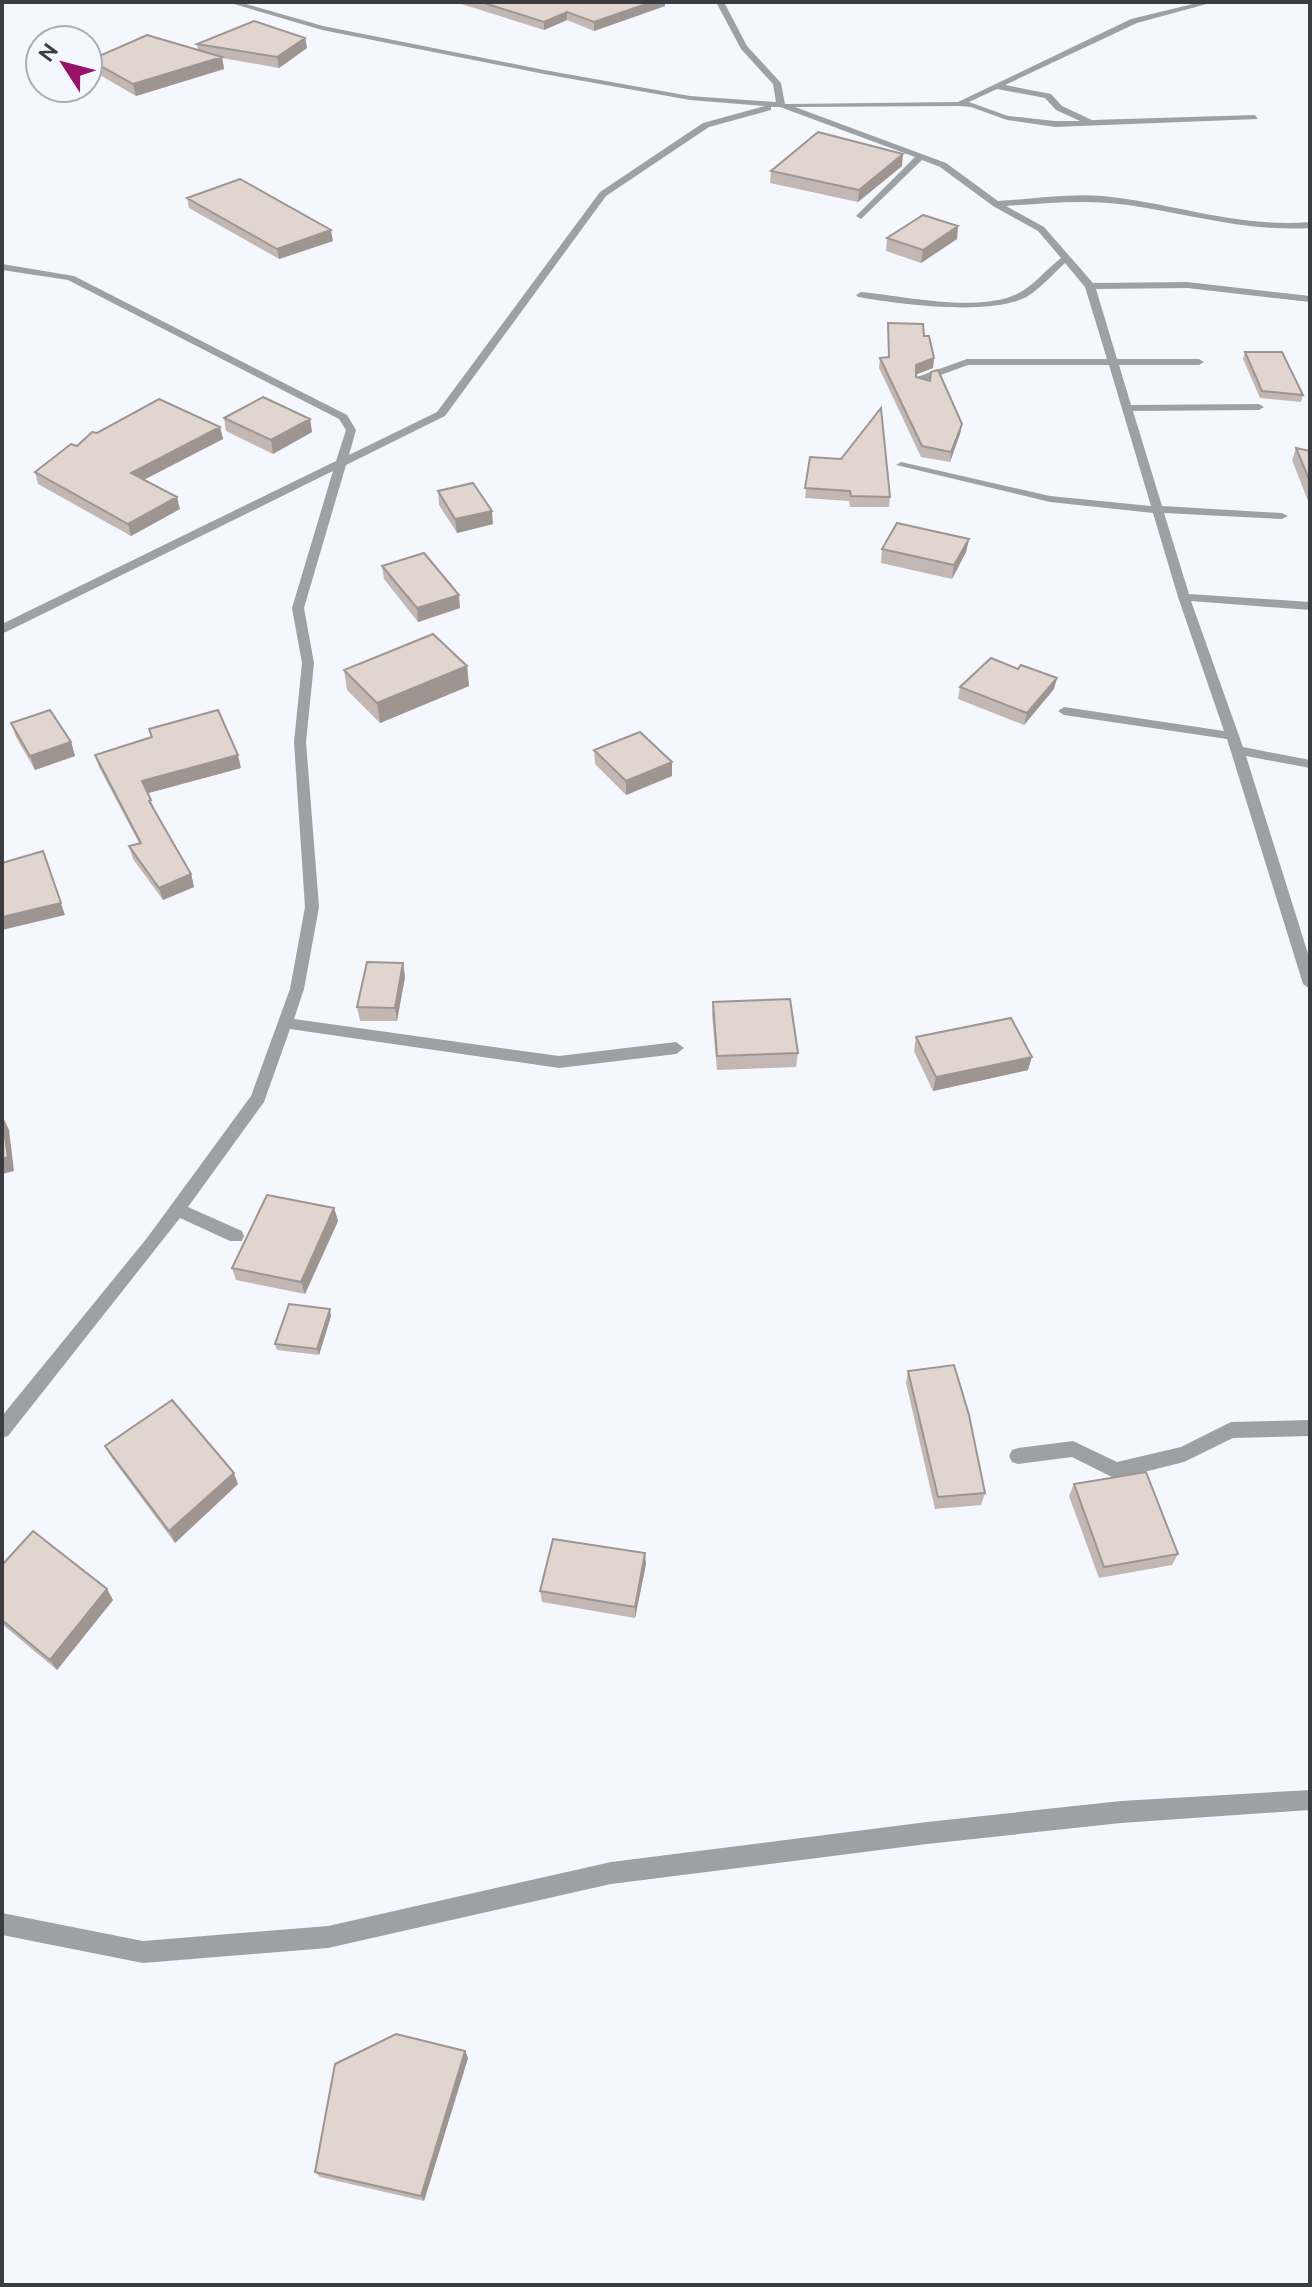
<svg xmlns="http://www.w3.org/2000/svg" width="1312" height="2287" font-family="Ubuntu,sans-serif">
<rect width="100%" height="100%" fill="#f5f7fe"/>
<g fill="none" stroke-linecap="round" stroke-linejoin="round">
<path fill="#9da1a4" fill-rule="evenodd" d="M 227,2 L 239,2 L 323,26 L 544,70 L 690,96 L 776,102 L 773,84 L 741,49 L 716,2 L 724,2 L 747,46 L 781,83 L 785,104 L 787,104 L 958,102 L 1131,19 L 1201,2 L 1214,2 L 1137,23 L 1005,85 L 1051,94 L 1062,106 L 1092,120 L 1255,115 L 1258,119 L 1055,127 L 1007,120 L 971,107 L 959,106 L 795,107 L 946,163 L 998,201 C 1033,199 1068,193 1103,196 C 1173,203 1238,228 1310,222 L 1310,228 C 1247,232 1190,214 1128,205 C 1087,199 1048,203 1006,206 L 1044,227 L 1093,283 L 1187,282 L 1310,296 L 1310,302 L 1187,288 L 1096,289 L 1117,359 L 1199,359 L 1204,362 L 1199,365 L 1119,365 L 1131,405 L 1259,404 L 1264,407 L 1259,410 L 1133,411 L 1162,506 L 1282,513 L 1288,516 L 1282,519 L 1164,513 L 1189,594 L 1310,602 L 1310,610 L 1191,601 L 1243,747 L 1310,760 L 1310,768 L 1246,756 L 1310,960 L 1310,989 L 1303,984 L 1227,739 L 1064,715 L 1058,711 L 1064,707 L 1224,731 L 1178,597 L 1153,513 L 1050,502 L 896,465 L 901,462 L 1050,496 L 1151,506 L 1109,365 L 968,365 L 927,380 L 927,389 L 918,387 L 917,377 L 967,359 L 1107,359 L 1085,287 L 1065,263 C 1053,274 1042,287 1028,296 C 992,317 899,304 858,297 L 856,295 L 861,292 C 905,296 976,313 1017,294 C 1034,286 1046,269 1061,258 L 1038,231 L 993,206 L 940,167 L 922,160 L 861,219 L 856,216 L 915,157 L 780,107 L 771,107 L 771,110 L 709,127 L 606,196 L 445,416 L 346,465 L 304,608 L 314,663 L 306,742 L 319,907 L 304,989 L 294,1019 L 559,1056 L 676,1042 L 684,1048 L 676,1054 L 559,1068 L 290,1029 L 264,1102 L 188,1207 L 242,1231 L 244,1236 L 242,1241 L 230,1241 L 180,1218 L 8,1436 L 2,1438 L 2,1416 L 147,1238 L 251,1096 L 290,989 L 305,907 L 294,742 L 302,663 L 292,608 L 333,471 L 6,632 L 2,633 L 2,624 L 336,461 L 346,430 L 339,419 L 68,280 L 2,270 L 2,264 L 74,276 L 347,415 L 356,430 L 349,455 L 437,412 L 600,192 L 703,123 L 765,106 L 690,100 L 544,74 L 322,30 ZM 997,89 L 1045,98 L 1056,110 L 1080,121 L 1055,121 L 1008,116 L 969,102 Z
M 1310,1420 L 1310,1436 L 1233,1438 L 1184,1462 L 1116,1479 L 1072,1457 L 1018,1464 L 1012,1462 L 1009,1456 L 1012,1450 L 1018,1448 L 1073,1441 L 1117,1462 L 1181,1447 L 1231,1422 Z
M 1310,1790 L 1310,1810 L 1121,1823 L 927,1844 L 611,1884 L 328,1948 L 143,1963 L 2,1935 L 2,1913 L 143,1941 L 328,1926 L 611,1862 L 927,1822 L 1121,1801 Z"/>
</g>
<path fill="#c2b7b2" d="M 455,2 L 665,2 L 665,6 L 594,31 L 567,20 L 544,30 Z
M 305,38 L 307,48 L 279,68 L 222,58 L 224,69 L 136,96 L 93,71 L 90,60 L 198,50 L 197,44 Z
M 902,166 L 858,202 L 770,183 L 771,171 Z
M 187,198 L 333,241 L 279,259 L 189,208 Z
M 958,226 L 957,239 L 921,263 L 886,251 L 887,238 Z
M 888,323 L 924,336 L 934,358 L 933,368 L 916,375 L 916,377 L 962,424 L 960,434 L 950,462 L 921,457 L 879,368 L 880,358 L 888,357 Z
M 1245,352 L 1303,395 L 1301,402 L 1260,398 L 1243,359 Z
M 224,418 L 310,419 L 312,432 L 273,454 L 226,431 Z
M 220,427 L 223,439 L 144,479 L 180,509 L 131,536 L 38,484 L 35,472 L 97,433 Z
M 1296,448 L 1310,451 L 1310,506 L 1292,460 Z
M 810,457 L 890,497 L 889,507 L 850,507 L 849,501 L 805,498 Z
M 438,491 L 493,524 L 457,533 L 439,505 Z
M 969,539 L 966,552 L 952,579 L 881,563 L 882,549 Z
M 382,566 L 460,608 L 418,622 L 384,579 Z
M 467,666 L 469,686 L 380,723 L 347,690 L 344,670 Z
M 960,687 L 1054,689 L 1024,725 L 958,699 Z
M 11,723 L 71,742 L 75,756 L 35,770 L 16,737 Z
M 149,729 L 241,768 L 148,793 L 155,811 L 191,874 L 194,887 L 163,900 L 133,859 L 129,846 L 139,843 L 99,767 L 95,755 L 151,737 Z
M 594,750 L 672,762 L 672,776 L 626,795 L 595,764 Z
M 403,963 L 405,977 L 397,1021 L 360,1021 L 357,1007 Z
M 713,1002 L 798,1053 L 796,1067 L 717,1070 L 712,1015 Z
M 916,1037 L 1028,1070 L 933,1091 L 914,1051 Z
M 334,1208 L 338,1221 L 305,1294 L 236,1280 L 232,1268 Z
M 331,1316 L 319,1355 L 277,1350 L 275,1344 Z
M 908,1371 L 985,1493 L 981,1505 L 935,1509 L 906,1383 Z
M 105,1446 L 238,1484 L 175,1543 L 111,1457 Z
M 1074,1484 L 1178,1554 L 1172,1565 L 1099,1578 L 1069,1496 Z
M 646,1564 L 635,1618 L 542,1602 L 540,1591 Z
M 2,1565 L 107,1589 L 113,1600 L 57,1670 L 2,1624 Z
M 465,2051 L 468,2058 L 424,2201 L 320,2177 L 315,2172 Z"/>
<path fill="#9e9591" d="M 652,2 L 665,2 L 665,6 L 594,31 L 594,22 Z
M 567,12 L 567,20 L 544,30 L 544,22 Z
M 305,38 L 307,48 L 279,68 L 277,57 Z
M 222,57 L 224,69 L 136,96 L 133,84 Z
M 903,154 L 902,166 L 858,202 L 859,190 Z
M 958,226 L 957,239 L 921,263 L 923,250 Z
M 331,230 L 333,241 L 279,259 L 277,249 Z
M 934,358 L 933,368 L 914,375 L 916,365 Z
M 310,419 L 312,432 L 273,454 L 271,440 Z
M 962,424 L 960,434 L 950,462 L 951,452 Z
M 220,427 L 223,439 L 134,485 L 131,473 Z
M 177,497 L 180,509 L 131,536 L 128,524 Z
M 492,511 L 493,524 L 457,533 L 455,519 Z
M 969,539 L 966,552 L 952,579 L 954,565 Z
M 459,595 L 460,608 L 418,622 L 417,608 Z
M 467,666 L 469,686 L 380,723 L 377,703 Z
M 1057,678 L 1054,689 L 1024,725 L 1027,713 Z
M 71,742 L 75,756 L 35,770 L 30,756 Z
M 238,755 L 241,768 L 145,794 L 142,781 Z
M 672,762 L 672,776 L 626,795 L 626,781 Z
M 47,863 L 65,915 L 2,930 L 2,917 Z
M 191,874 L 194,887 L 163,900 L 159,888 Z
M 403,963 L 405,977 L 397,1021 L 395,1008 Z
M 1032,1057 L 1028,1070 L 933,1091 L 936,1077 Z
M 3,1117 L 9,1130 L 14,1171 L 2,1174 Z
M 334,1208 L 338,1221 L 305,1294 L 301,1282 Z
M 330,1309 L 331,1316 L 319,1355 L 317,1349 Z
M 234,1473 L 238,1484 L 175,1543 L 169,1531 Z
M 645,1553 L 646,1564 L 635,1618 L 635,1607 Z
M 107,1589 L 113,1600 L 57,1670 L 50,1660 Z
M 465,2051 L 468,2058 L 424,2201 L 421,2196 Z"/>
<path fill="#e1d5cf" stroke="#9e9591" stroke-width="2" d="M 481,2 L 652,2 L 594,22 L 567,12 L 544,22 Z
M 254,21 L 305,38 L 277,57 L 197,44 Z
M 147,35 L 222,57 L 133,84 L 90,60 Z
M 818,132 L 903,154 L 859,190 L 771,171 Z
M 240,179 L 331,230 L 277,249 L 187,198 Z
M 923,215 L 958,226 L 923,250 L 887,238 Z
M 888,323 L 923,324 L 924,336 L 929,336 L 934,358 L 916,365 L 916,377 L 930,381 L 931,372 L 938,370 L 962,424 L 951,452 L 922,446 L 880,358 L 889,357 Z
M 1245,352 L 1282,352 L 1303,395 L 1262,391 Z
M 263,397 L 310,419 L 271,440 L 224,418 Z
M 159,399 L 220,427 L 131,473 L 177,497 L 128,524 L 35,472 L 71,444 L 77,446 L 92,432 L 97,433 Z
M 881,408 L 890,497 L 851,496 L 850,491 L 805,488 L 810,457 L 841,459 Z
M 1296,448 L 1310,451 L 1310,482 Z
M 473,483 L 492,511 L 455,519 L 438,491 Z
M 897,523 L 969,539 L 954,565 L 882,549 Z
M 424,553 L 459,595 L 417,608 L 382,566 Z
M 433,634 L 467,666 L 377,703 L 344,670 Z
M 991,658 L 1018,669 L 1021,665 L 1057,678 L 1027,713 L 960,687 Z
M 50,710 L 71,742 L 30,756 L 11,723 Z
M 218,710 L 238,755 L 142,781 L 151,800 L 149,801 L 191,874 L 159,888 L 129,846 L 141,843 L 95,755 L 152,737 L 149,729 Z
M 640,732 L 672,762 L 626,781 L 594,750 Z
M 43,851 L 61,903 L 2,917 L 2,863 Z
M 367,962 L 403,963 L 395,1008 L 357,1007 Z
M 790,999 L 798,1053 L 717,1056 L 713,1002 Z
M 1011,1018 L 1032,1057 L 936,1077 L 916,1037 Z
M 2,1117 L 8,1157 L 2,1159 Z
M 267,1195 L 334,1208 L 301,1282 L 232,1268 Z
M 289,1304 L 330,1309 L 317,1349 L 275,1344 Z
M 954,1365 L 969,1415 L 985,1493 L 938,1497 L 908,1371 Z
M 172,1400 L 234,1473 L 169,1531 L 105,1446 Z
M 1146,1472 L 1178,1554 L 1104,1567 L 1074,1484 Z
M 33,1531 L 107,1589 L 50,1660 L 2,1620 L 2,1565 Z
M 553,1539 L 645,1553 L 635,1607 L 540,1591 Z
M 396,2034 L 465,2051 L 421,2196 L 315,2172 L 335,2064 Z"/>
<rect width="1312" height="2287" fill="none" stroke="#3b3c41" stroke-width="8"/>
<g transform="translate(64 64) rotate(306)"><circle r="38" fill="#f5f7fe" stroke="#abacb2" stroke-width="2"/>
<path d="M0-6L14 30L0 20L-14 30Z" fill="#981267"/>
<text y="-12" font-size="22" font-weight="bold" text-anchor="middle" fill="#3b3c41">N</text>
</g>
</svg>
